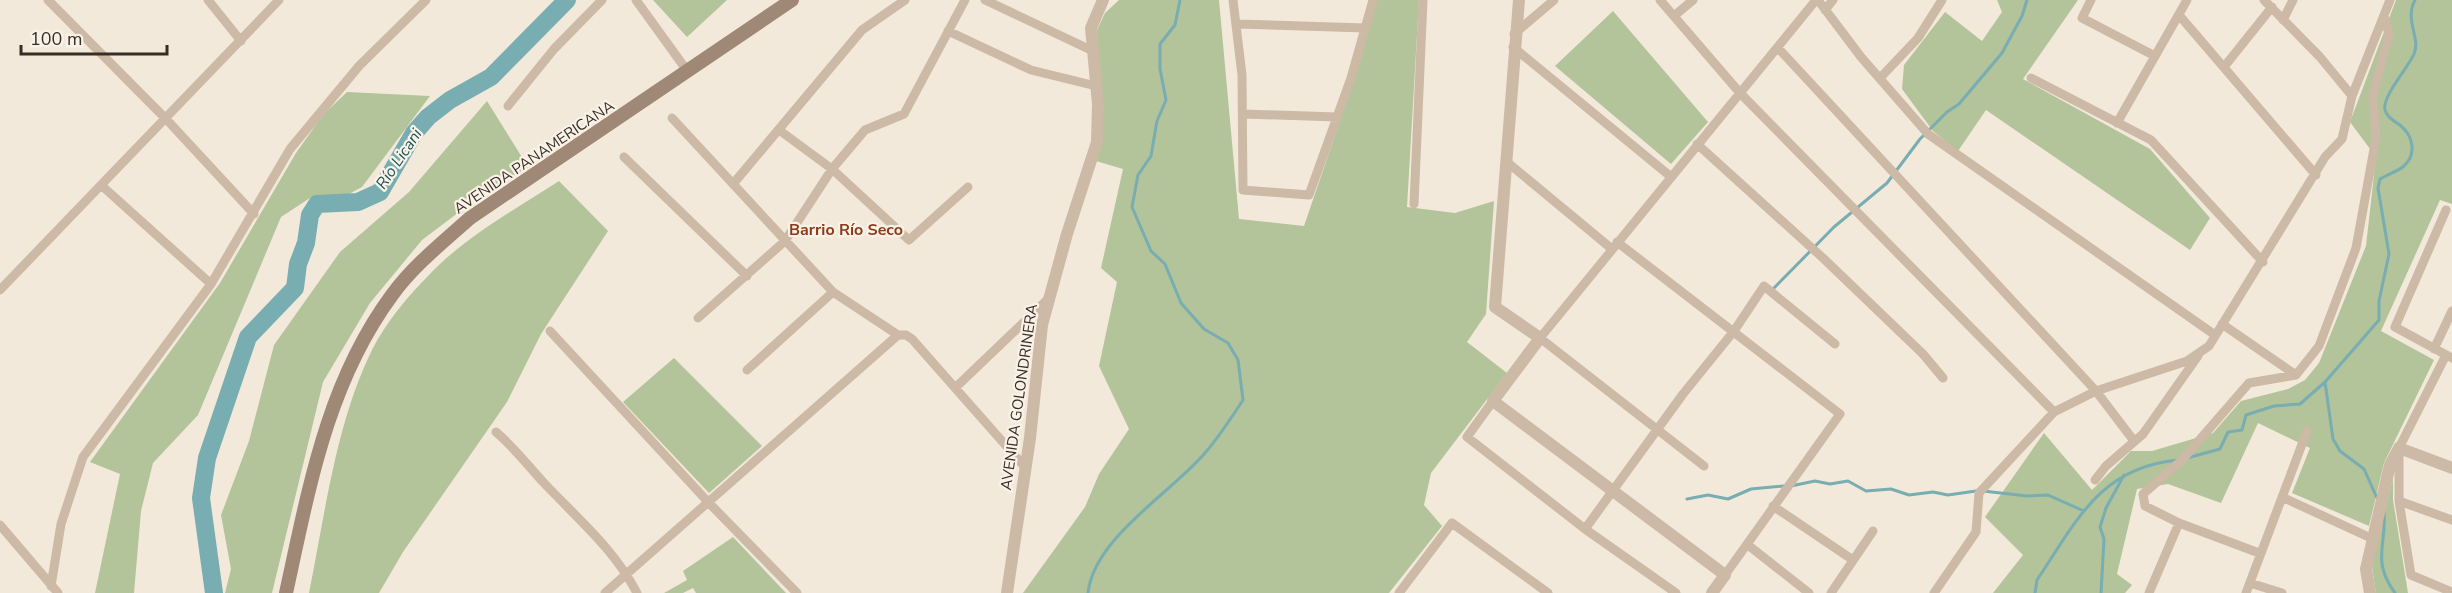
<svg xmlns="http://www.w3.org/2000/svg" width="2452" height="593" font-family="'Nunito Sans',sans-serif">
<rect width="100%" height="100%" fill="#f3e9db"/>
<path fill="#b3c39a" d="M 653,0 L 727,0 L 687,37 Z
M 1119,0 L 1219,0 L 1239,219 L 1304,226 L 1358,68 L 1377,0 L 1419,0 L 1407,207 L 1455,213 L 1494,201 L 1486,314 L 1467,342 L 1507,373 L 1431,473 L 1424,505 L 1442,526 L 1389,593 L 1023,593 L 1085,507 L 1099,474 L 1129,429 L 1099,366 L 1117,282 L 1101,268 L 1123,169 L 1096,161 L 1101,128 L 1097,30 L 1105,13 Z
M 1997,0 L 2078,0 L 2023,79 L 2150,149 L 2210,218 L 2190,250 L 1986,110 L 1958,151 L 1933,131 L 1902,89 L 1904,65 L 1945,12 L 1982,41 L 2002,12 Z
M 2396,0 L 2452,0 L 2452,204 L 2440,200 L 2381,331 L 2434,360 L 2384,463 L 2369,526 L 2292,493 L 2310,448 L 2258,423 L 2221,503 L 2168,484 L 2137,489 L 2117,574 L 2132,585 L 2125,593 L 1993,593 L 2023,555 L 1985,517 L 2044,433 L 2092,490 L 2131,451 L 2152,451 L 2213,433 L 2241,401 L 2288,389 L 2305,380 L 2319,363 L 2366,246 L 2376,157 L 2350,122 Z
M 1613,11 L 1708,122 L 1671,164 L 1555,66 Z
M 347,92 L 430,96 L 362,187 L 347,195 L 310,198 L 281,217 L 198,415 L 153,463 L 141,511 L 134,593 L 95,593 L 120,474 L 90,462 L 220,283 L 296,153 L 323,115 Z
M 487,101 L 528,167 L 487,191 L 422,240 L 370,303 L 323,382 L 272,593 L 225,593 L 231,569 L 221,515 L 249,441 L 274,345 L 340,252 L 409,192 Z
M 559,181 L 608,231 L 541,334 L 507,402 L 403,552 L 379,593 L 309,593 C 325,514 336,423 372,350 C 386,322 408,296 430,274 C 466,236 516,209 559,181 Z
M 674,358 L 762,446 L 709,493 L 623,402 Z
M 2393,478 L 2393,500 L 2408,593 L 2376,593 L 2372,567 Z
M 733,537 L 786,593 L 696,593 L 693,588 L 683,593 L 664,593 L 687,580 L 683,571 Z"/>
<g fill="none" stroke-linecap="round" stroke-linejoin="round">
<path stroke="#78adb2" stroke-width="3" d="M 1774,288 L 1834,227 L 1887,183 L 1920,139 L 1947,112 L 1959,104 L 2002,53 L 2022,16 L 2027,0
M 2325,382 L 2333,439 L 2340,451 L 2364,469 L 2377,498
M 2187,458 L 2220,449 L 2228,432 L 2242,430 L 2246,415 L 2274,406 L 2300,404 L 2325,382 L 2379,320 L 2379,301 L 2389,254 L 2378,188 L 2380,179 C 2388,174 2397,172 2404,166 C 2417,154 2413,136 2401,126 C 2395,121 2387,118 2385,110 C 2382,96 2408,68 2414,54 C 2421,38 2404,20 2415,0
M 1791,486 L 1815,481 L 1830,484 L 1848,481 L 1866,491 L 1891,489 L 1909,495 L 1933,492 L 1948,495 L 1976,491
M 1983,491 L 2027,496 L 2048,495 L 2084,511
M 1687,499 L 1708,495 L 1728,499 L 1751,489 L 1784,486
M 2384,512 C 2387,545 2371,560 2395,593
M 1088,593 C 1094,538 1171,493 1205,453 C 1219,437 1231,418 1243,400 L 1238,360 L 1228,343 L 1204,329 L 1181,303 L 1165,264 L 1151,251 L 1132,207 L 1138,175 L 1151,156 L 1157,121 L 1166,100 L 1160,69 L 1160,44 L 1175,25 L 1180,0
M 2035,593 L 2037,580 C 2076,522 2100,467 2178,460
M 2101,593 L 2104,539 L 2100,527 L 2106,508 L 2124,475"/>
<path stroke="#78adb2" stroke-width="18" d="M 214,593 L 201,498 L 207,458 L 248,337 L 295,288 L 298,264 L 306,243 L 310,215 L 317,204 L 358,202 L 380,192 L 414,133 L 428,117 L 450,100 L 491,77 L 567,0"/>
<path stroke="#ccb9a6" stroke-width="9" d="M 48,0 L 167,120 L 254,214
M 208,0 L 241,41
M 636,0 L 688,72
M 985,0 L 1093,51
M 1233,0 L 1242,75 L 1243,190 L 1309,195 L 1351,78 L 1373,0
M 1660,0 L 1740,93 L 2054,412 L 2096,391 L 2187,361 L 2209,346 L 2325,157 L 2342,139 L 2352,96 L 2390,0
M 1818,0 L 1861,57 L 1928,134 L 2215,335
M 2091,0 L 2082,18 L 2153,55
M 2264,0 L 2320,57 L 2352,96
M 1825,10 L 1833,0
M 2179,15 L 2316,175
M 1674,16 L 1693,0
M 2283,20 L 2293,0
M 1236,24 L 1365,28
M 948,31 L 1031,70 L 1096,86
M 1514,34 L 1554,0
M 1513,47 L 1670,176
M 1778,48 L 2096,391 L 2134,441
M 2224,67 L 2272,7
M 1881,77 L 1918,38 L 1942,0
M 2031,78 L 2151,140 L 2263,262
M 508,106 L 554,49 L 602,0
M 1244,114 L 1337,117
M 672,118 L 833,292 L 898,335
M 2117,123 L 2187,0
M 779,130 L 832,169 L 909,240 L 968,187
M 1697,144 L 1823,258 L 1923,354 L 1943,378
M 624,157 L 747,276
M 1507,162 L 1612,249
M 733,184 L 862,30 L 905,0
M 101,185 L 211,284
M 1414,204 L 1423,0
M 2446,210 L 2395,327 L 2452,358
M 1617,242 L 1840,414 L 1725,575
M 0,290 L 279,0
M 698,318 L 785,241 L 832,169 L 865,130 L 904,114 L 965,0
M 2222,324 L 2296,375
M 550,331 L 709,503 L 797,593
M 2434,349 L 2452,311
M 2446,355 L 2399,448 L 2399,501 L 2411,575 L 2452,592
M 747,370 L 833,292
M 955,388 L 1047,300
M 1493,401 L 1467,437 L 1585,529 L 1676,593
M 496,432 C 515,448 528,466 544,483 C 578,519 614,549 637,593
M 1704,466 L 1540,338 L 1816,0
M 2095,480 L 2106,466 L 2143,434 L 2198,356
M 2282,497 L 2373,539
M 2399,501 L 2452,520
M 1773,506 L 1853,560
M 0,525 L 58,593
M 1585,529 L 1683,394 L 1734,331 L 1764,286 L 1835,344
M 1748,545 L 1809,593
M 2259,553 L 2179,523 L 2145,506 L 2143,494 L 2182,460 L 2249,383 L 2296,375 L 2319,346 L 2356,248 L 2376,138 L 2373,95 L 2389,34 L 2384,16
M 2250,583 L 2282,593
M 51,586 L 61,524 L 83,457 L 211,284 L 290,149 L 359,66 L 426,0
M 605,593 L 898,335 L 906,335 L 912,339 L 1024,466
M 1399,593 L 1452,523 L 1548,593
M 1831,593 L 1873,531
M 1934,593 L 1976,532 L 1979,493 L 2054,412
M 2149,593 L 2179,523
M 2246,593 L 2307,431"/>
<path stroke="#ccb9a6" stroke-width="12" d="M 1519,0 L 1495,307 L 1540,338 L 1493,401 L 1725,575 L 1712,593
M 1007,593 L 1030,438 L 1042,325 L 1067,234 L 1097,142 L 1098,104 L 1091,28 L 1103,0
M 2370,593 L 2366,569 L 2390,465 L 2399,448 L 2452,468"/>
<path stroke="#a08877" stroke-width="14" d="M 286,593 C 309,488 327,383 392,295 C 413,266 443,242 470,218 L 792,0"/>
</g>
<g text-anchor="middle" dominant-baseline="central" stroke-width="4.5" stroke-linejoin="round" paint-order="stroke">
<g font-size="15" fill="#372d27" stroke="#faf2e7">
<text transform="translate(534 157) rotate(-34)">AVENIDA PANAMERICANA</text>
<text transform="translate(1019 397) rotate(-82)">AVENIDA GOLONDRINERA</text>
</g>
<g font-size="16" font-style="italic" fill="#1b545b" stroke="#faf2e7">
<text transform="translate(399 159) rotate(-56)">Río Licani</text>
</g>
<g font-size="16" font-weight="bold" fill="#8b3b1c" stroke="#faf2e7">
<text x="846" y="230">Barrio Río Seco</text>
</g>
</g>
<path d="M21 45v9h146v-9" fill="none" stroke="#372d27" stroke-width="3"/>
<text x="30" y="45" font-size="18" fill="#372d27" stroke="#faf2e7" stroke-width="4.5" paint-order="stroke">100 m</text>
</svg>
